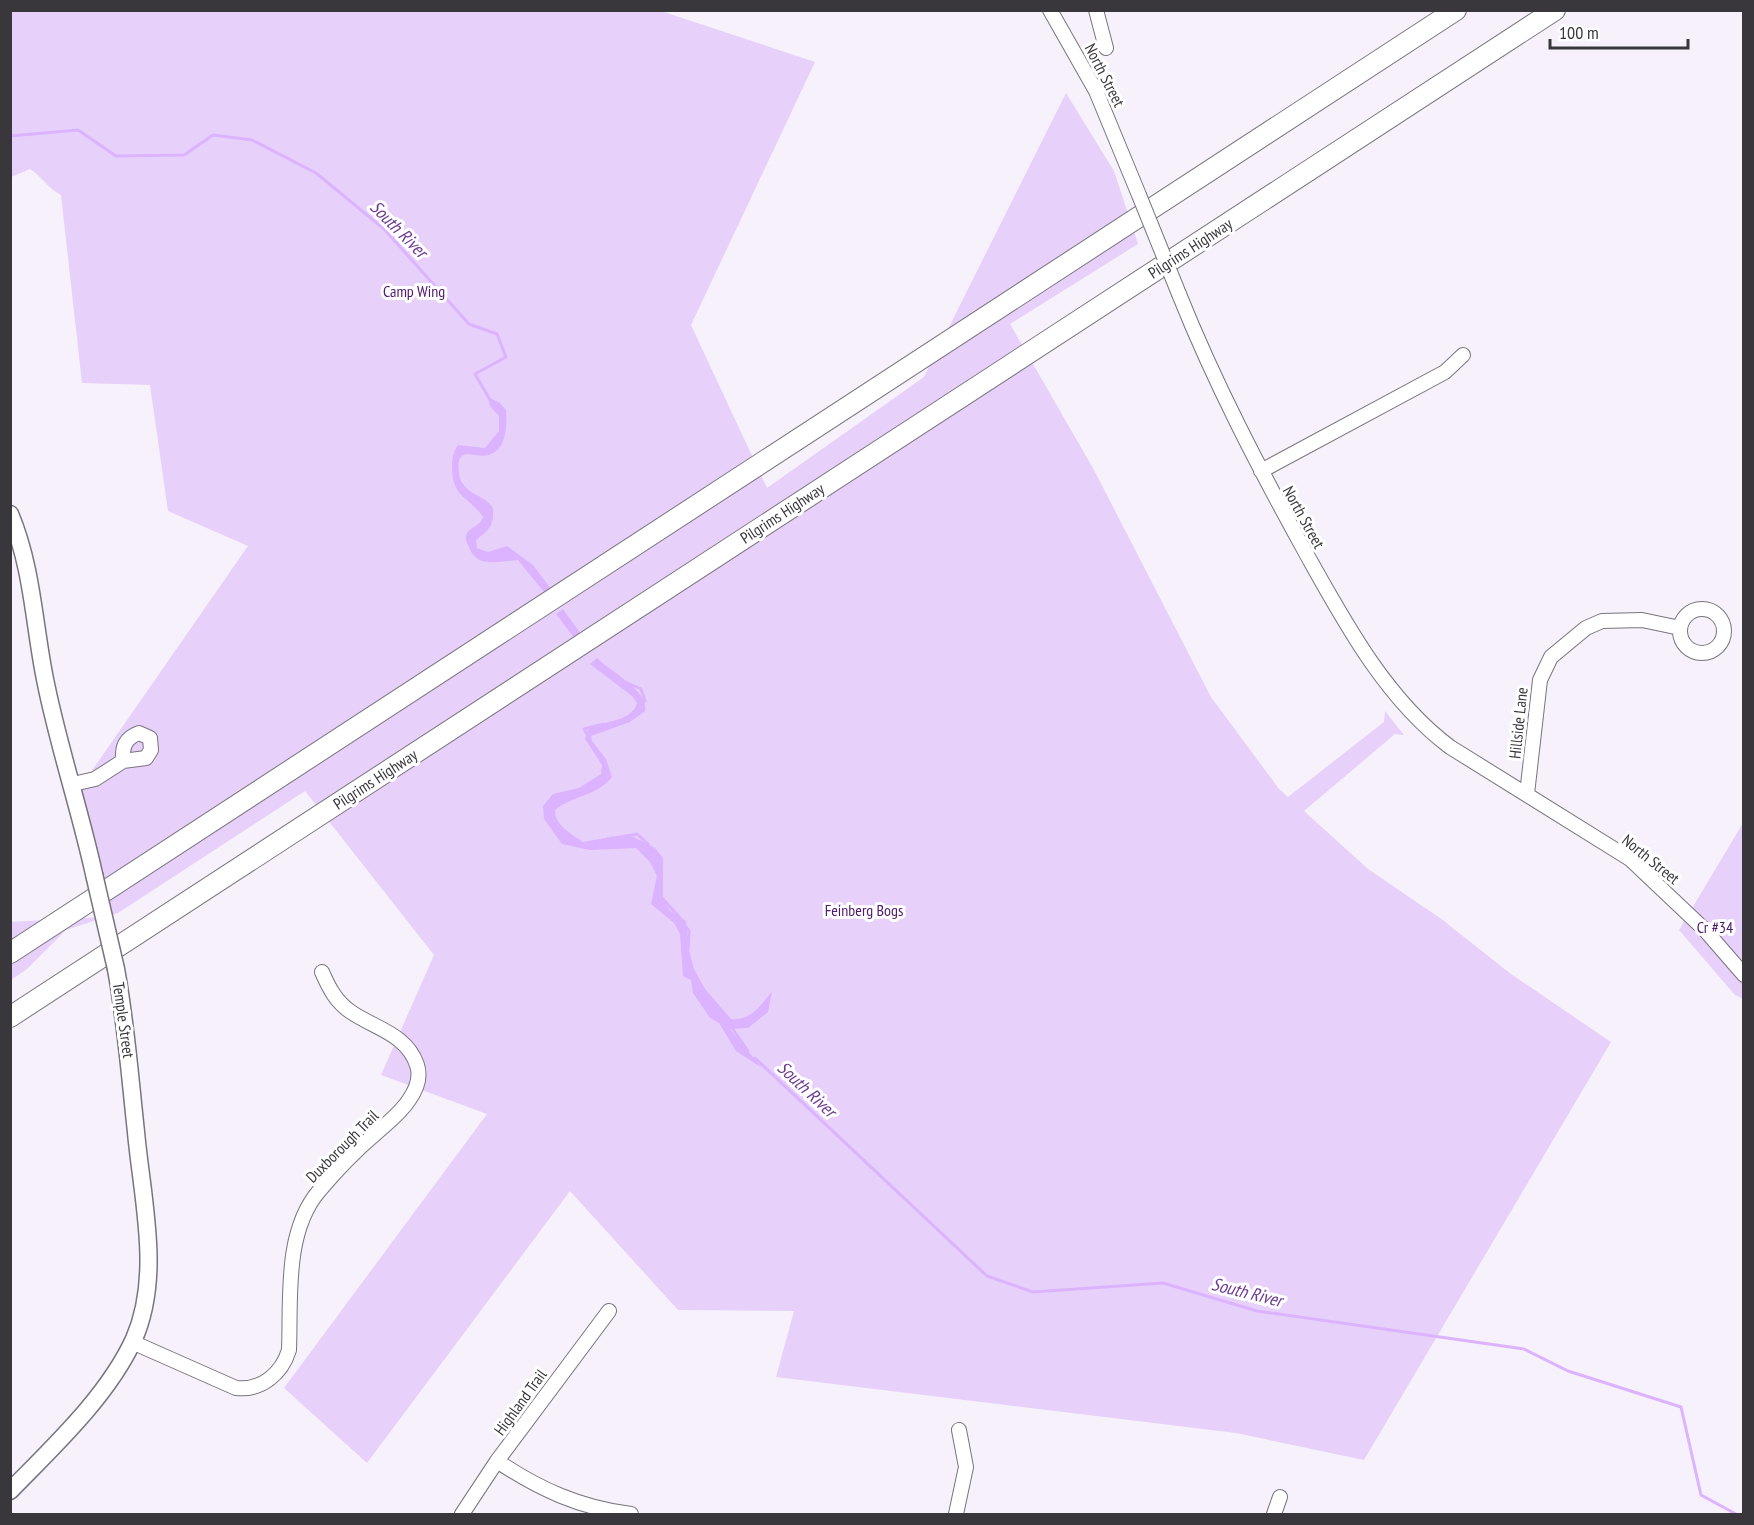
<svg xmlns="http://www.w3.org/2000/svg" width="1754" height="1525" font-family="'PT Sans Narrow',sans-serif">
<rect width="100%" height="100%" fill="#f6f1fb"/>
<path fill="#e7d1fa" d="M 11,11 L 661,11 L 815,62 L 691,325 L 767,488 L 924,377 L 1066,93 L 1114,171 L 1138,244 L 1010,324 L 1094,470 L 1211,697 L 1279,789 L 1288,797 L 1384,722 L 1385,711 L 1404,735 L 1395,734 L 1304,811 L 1368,869 L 1440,918 L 1511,974 L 1611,1042 L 1364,1460 L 1236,1433 L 776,1377 L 794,1311 L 678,1310 L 570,1191 L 367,1463 L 284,1388 L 487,1114 L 381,1075 L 434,955 L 305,791 L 118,913 L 66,930 L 27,969 L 11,980 L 10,922 L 103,917 L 68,805 L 248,546 L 168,511 L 150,385 L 82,383 L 61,195 C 47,188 43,177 30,169 L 11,177 Z
M 1743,823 L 1743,999 L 1735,995 L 1679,930 Z"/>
<path fill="#dcb3fe" d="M 488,397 L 500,403 L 506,410 C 507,424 507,450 489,455 C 475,459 455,443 459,473 C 461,494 484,494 493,508 C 494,526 489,530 476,540 L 477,548 L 488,552 L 507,546 L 533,565 L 551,589 L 544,592 L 518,560 C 500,561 476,569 469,547 C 467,543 464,538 467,533 C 472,526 480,526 483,517 C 468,495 453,499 452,468 C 452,459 453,452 458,445 L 485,448 L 499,431 L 499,416 L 490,406 Z
M 563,609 L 581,634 L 575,639 L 556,614 Z
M 597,658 C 611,672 649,691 645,711 L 630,722 L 591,736 L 592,741 L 606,759 L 612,777 C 599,795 572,796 555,810 C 555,826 572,834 583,842 L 628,834 L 655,848 L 663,858 L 663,898 L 669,910 L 686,921 L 689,951 L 694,969 L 705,989 L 731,1019 C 751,1021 761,1005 772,991 L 768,1012 L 748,1028 L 730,1029 L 762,1068 L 736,1051 L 719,1023 L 710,1018 L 693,993 L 691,980 L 683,976 L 680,934 L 674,923 L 651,904 L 657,876 L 650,862 L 636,848 L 590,850 L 562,844 L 544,819 L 543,806 L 553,794 L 579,788 L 601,774 L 602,765 L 585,739 L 588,730 C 601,720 632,723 637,703 L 632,696 L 590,664 Z"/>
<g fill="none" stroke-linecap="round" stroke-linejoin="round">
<path stroke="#dcb3fe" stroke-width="3" d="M 10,136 L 78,130 L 116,156 L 184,155 L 213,135 L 252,140 L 316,173 L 384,229 L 469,324 L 497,334 L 506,357 L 475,374 L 489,398
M 623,681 L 641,689 L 645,701 L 642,703
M 587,734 L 584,729 L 604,724
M 628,836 L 637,834 L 648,844
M 596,842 L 612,838
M 663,899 L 681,919
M 686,927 L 689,931 L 688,949
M 730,1025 L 748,1051
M 755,1058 L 987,1276 L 1033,1292 L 1163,1283 L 1257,1311 L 1524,1349 L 1568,1371 L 1681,1407 L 1701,1495 L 1736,1514"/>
<defs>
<path id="minor" d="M 1050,10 L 1096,91 L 1139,195
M 1096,10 L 1106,48
M 1179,294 C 1215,384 1260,470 1307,555 C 1345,623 1386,699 1450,747 L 1630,859 L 1705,930 L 1744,975
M 1261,471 L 1445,372 L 1463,355
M1680 631a22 22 0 1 1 44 0a22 22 0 1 1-44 0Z
M 73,784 L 95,779 L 123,761 L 146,758 L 151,750 L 150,738 L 139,733 C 125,738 122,747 123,761
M 1527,794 L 1540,680 L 1551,657 L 1586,628 L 1602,621 L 1642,620 L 1680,628
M 132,1342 L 236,1388 C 262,1391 282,1373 289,1350 C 291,1299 284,1232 319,1191 C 336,1171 354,1152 374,1135 C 386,1124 400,1114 409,1100 C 416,1090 421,1077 417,1065 C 407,1034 374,1028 351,1012 C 336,1002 329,988 322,972
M 497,1461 C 539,1489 580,1508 631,1514
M 462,1514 L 497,1461 L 609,1311
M 956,1514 L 966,1467 L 959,1430
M 1274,1514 L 1280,1497"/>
<path id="major" d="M 10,514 C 33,568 34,628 46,684 C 59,748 80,810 94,874
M 10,1491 C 53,1447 108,1396 134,1339 C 162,1275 142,1199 136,1132 C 130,1077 126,1023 116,969"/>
<path id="highway" d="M 10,953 L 1456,10
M 10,1017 L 1555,10"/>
</defs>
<use href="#minor" stroke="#79747d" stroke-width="16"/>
<use href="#major" stroke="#79747d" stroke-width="19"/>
<use href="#highway" stroke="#79747d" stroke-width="22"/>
<use href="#minor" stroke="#fff" stroke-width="14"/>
<use href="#major" stroke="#fff" stroke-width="16"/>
<use href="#highway" stroke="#fff" stroke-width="20"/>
<defs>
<path id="minor-bridge" d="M 1139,195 L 1179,294"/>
<path id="major-bridge" d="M 94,874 L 116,969"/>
</defs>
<use href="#minor-bridge" stroke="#79747d" stroke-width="16" stroke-linecap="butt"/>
<use href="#major-bridge" stroke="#79747d" stroke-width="19" stroke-linecap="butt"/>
<use href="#minor-bridge" stroke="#fff" stroke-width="14"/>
<use href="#major-bridge" stroke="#fff" stroke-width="16"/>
</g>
<g text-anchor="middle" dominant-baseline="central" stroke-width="6" stroke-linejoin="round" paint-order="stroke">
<g font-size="16" fill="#39373b" stroke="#fff">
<text transform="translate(1105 75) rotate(63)">North Street</text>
<text transform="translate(1190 248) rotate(-33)">Pilgrims Highway</text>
<text transform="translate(782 513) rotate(-33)">Pilgrims Highway</text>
<text transform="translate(1304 517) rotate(61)">North Street</text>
<text transform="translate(1518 723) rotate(-84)">Hillside Lane</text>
<text transform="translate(375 779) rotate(-33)">Pilgrims Highway</text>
<text transform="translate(1651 859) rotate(39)">North Street</text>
<text transform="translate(124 1020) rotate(82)">Temple Street</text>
<text transform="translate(342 1146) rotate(-45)">Duxborough Trail</text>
<text transform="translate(520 1402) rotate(-54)">Highland Trail</text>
</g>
<g font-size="16" fill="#4d186e" stroke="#fff">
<text x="414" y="291">Camp Wing</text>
<text x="864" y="910">Feinberg Bogs</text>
<text x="1715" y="927">Cr #34</text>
</g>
<g font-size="18" font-style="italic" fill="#6d3b91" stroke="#fff">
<text transform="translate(399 229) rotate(45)">South River</text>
<text transform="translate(807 1089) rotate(43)">South River</text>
<text transform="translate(1247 1292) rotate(14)">South River</text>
</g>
</g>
<rect width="1754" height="1525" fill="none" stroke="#39373b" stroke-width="24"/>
<path d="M1550 39v9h138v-9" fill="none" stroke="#39373b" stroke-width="3"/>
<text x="1559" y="39" font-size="18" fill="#39373b" stroke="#ffffff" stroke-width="4.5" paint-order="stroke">100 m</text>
</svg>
